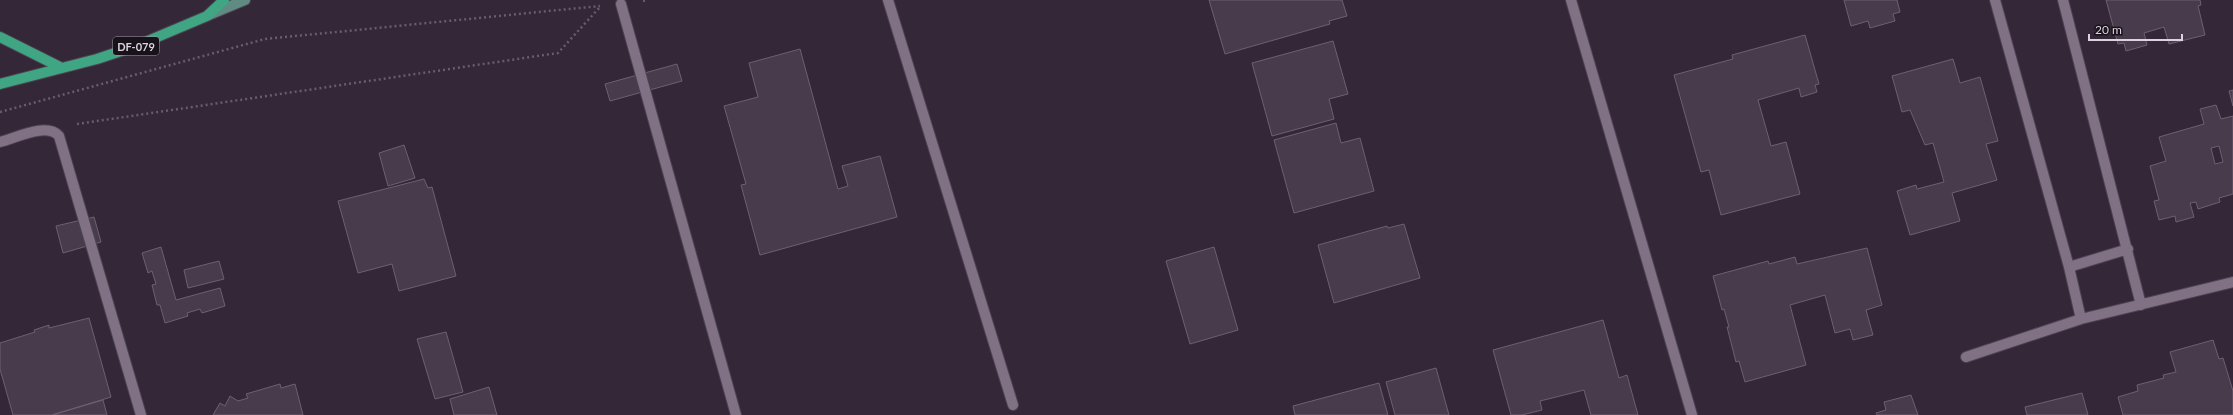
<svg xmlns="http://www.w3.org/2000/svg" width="2233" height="415" font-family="Lato,sans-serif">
<rect width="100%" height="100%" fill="#342738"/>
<path fill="#483b4c" stroke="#6e6072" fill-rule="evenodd" d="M 1209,0 L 1342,0 L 1347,16 L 1329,21 L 1330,24 L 1225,54 Z
M 1844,0 L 1897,0 L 1900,12 L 1893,14 L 1895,21 L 1870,28 L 1868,21 L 1851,26 Z
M 2200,0 L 2201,5 L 2198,6 L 2205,35 L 2169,44 L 2164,27 L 2144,33 L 2147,45 L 2126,51 L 2124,43 L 2118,44 L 2106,0 Z
M 1805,35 L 1819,84 L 1815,85 L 1817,92 L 1801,97 L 1799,88 L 1758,100 L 1771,146 L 1786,142 L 1800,194 L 1721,215 L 1709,170 L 1701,172 L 1674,75 L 1733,59 L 1732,55 Z
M 1333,41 L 1348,94 L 1329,99 L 1334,119 L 1272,136 L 1252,63 Z
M 800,49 L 838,189 L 848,186 L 842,166 L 880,156 L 897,217 L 760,255 L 741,185 L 746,184 L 724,106 L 758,97 L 749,63 Z
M 1953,59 L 1960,83 L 1980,77 L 1998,141 L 1986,144 L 1997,180 L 1952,193 L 1960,221 L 1910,235 L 1897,191 L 1916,185 L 1917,189 L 1944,182 L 1933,143 L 1925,145 L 1910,110 L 1902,112 L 1892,76 Z
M 677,64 L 682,81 L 610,101 L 605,84 Z
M 2233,90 L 2233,106 L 2229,91 Z
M 2216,105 L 2221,119 L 2233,116 L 2233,194 L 2219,198 L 2220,202 L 2198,209 L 2196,202 L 2190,203 L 2194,217 L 2176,222 L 2175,216 L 2159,220 L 2154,201 L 2159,200 L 2150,166 L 2166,161 L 2159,137 L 2204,124 L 2200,109 ZM 2219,146 L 2223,162 L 2215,164 L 2211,148 Z
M 1336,123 L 1341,143 L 1360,138 L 1374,191 L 1294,213 L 1274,140 Z
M 404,145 L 415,178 L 388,186 L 379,153 Z
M 424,179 L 428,188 L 432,187 L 456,276 L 399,291 L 392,264 L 358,273 L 338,201 Z
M 94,217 L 101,242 L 63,253 L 56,226 Z
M 1404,224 L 1420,278 L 1334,303 L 1318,245 L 1387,226 L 1388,228 Z
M 161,247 L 176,300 L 220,288 L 225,306 L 202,313 L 200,309 L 187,313 L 188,316 L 165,323 L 160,305 L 157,305 L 152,285 L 156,284 L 152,271 L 148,273 L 142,253 Z
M 1214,247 L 1238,330 L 1190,344 L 1166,261 Z
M 1867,248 L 1882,305 L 1866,310 L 1873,335 L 1853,340 L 1850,329 L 1835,333 L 1825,295 L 1790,305 L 1806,365 L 1745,382 L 1739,361 L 1736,362 L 1727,327 L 1729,327 L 1724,309 L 1722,310 L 1713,276 L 1768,261 L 1769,264 L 1795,257 L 1797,264 Z
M 219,261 L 224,279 L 188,288 L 184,270 Z
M 89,318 L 111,397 L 52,415 L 13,415 L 0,369 L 0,343 L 35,332 L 34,330 L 49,325 L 49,328 Z
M 1603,320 L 1619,378 L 1627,375 L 1638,415 L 1591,415 L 1584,390 L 1540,401 L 1542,410 L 1522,415 L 1511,415 L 1493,350 Z
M 446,332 L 463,392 L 435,399 L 417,339 Z
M 2213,340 L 2219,359 L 2223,358 L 2233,391 L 2233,415 L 2123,415 L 2118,397 L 2138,391 L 2137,385 L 2164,378 L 2163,375 L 2176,372 L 2170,352 Z
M 1436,368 L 1449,415 L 1395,415 L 1386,382 Z
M 1379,383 L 1388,415 L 1295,415 L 1293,406 Z
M 280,384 L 281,388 L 295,384 L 303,415 L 213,415 L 220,403 L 225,406 L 230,396 L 238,401 L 248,398 L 246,394 Z
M 489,387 L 497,415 L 454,415 L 450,399 Z
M 2082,393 L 2088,415 L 2027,415 L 2025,407 Z
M 1911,395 L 1918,415 L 1877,415 L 1876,413 L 1886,410 L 1884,402 Z
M 103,400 L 107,415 L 52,415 Z"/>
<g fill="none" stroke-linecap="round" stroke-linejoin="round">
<defs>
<path id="street" d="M 888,0 L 1013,405
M 1571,0 L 1692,415
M 1995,0 L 2069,267 L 2081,319
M 2063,0 L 2141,305
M 621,4 L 736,415
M 0,142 C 16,138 47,122 59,136 L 141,415
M 2069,267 L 2128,249
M 1966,357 L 2081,319 L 2233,282"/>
<path id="secondary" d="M 209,15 L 245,0"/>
<path id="primary" d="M 0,37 L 62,68
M 0,84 L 97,59 L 136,46 L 207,16 L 224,0"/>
</defs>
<use href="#street" stroke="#4d4351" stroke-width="12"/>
<use href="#secondary" stroke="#4d4351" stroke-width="12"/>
<use href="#primary" stroke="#4d4351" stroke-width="12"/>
<path stroke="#685d6c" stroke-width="2.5" stroke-dasharray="2 3" stroke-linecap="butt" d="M 643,1 L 648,0
M 0,112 L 265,39 L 600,6
M 77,124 L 558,53 L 600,7"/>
<use href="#street" stroke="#807184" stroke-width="10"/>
<use href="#secondary" stroke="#608b83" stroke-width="10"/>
<use href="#primary" stroke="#3fa582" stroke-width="10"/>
</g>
<g text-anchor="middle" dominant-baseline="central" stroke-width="4" stroke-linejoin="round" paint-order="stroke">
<rect fill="#18131a" stroke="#a099a3" stroke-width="1" x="113" y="37" width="46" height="18" rx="3"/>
<g font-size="11" font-weight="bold" fill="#dbd3de">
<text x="136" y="46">DF-079</text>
</g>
</g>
<path d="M2089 34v6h93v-6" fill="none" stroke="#dbd3de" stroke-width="2"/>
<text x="2095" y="34" font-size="12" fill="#dbd3de" stroke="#18131a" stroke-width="3" paint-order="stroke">20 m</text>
</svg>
